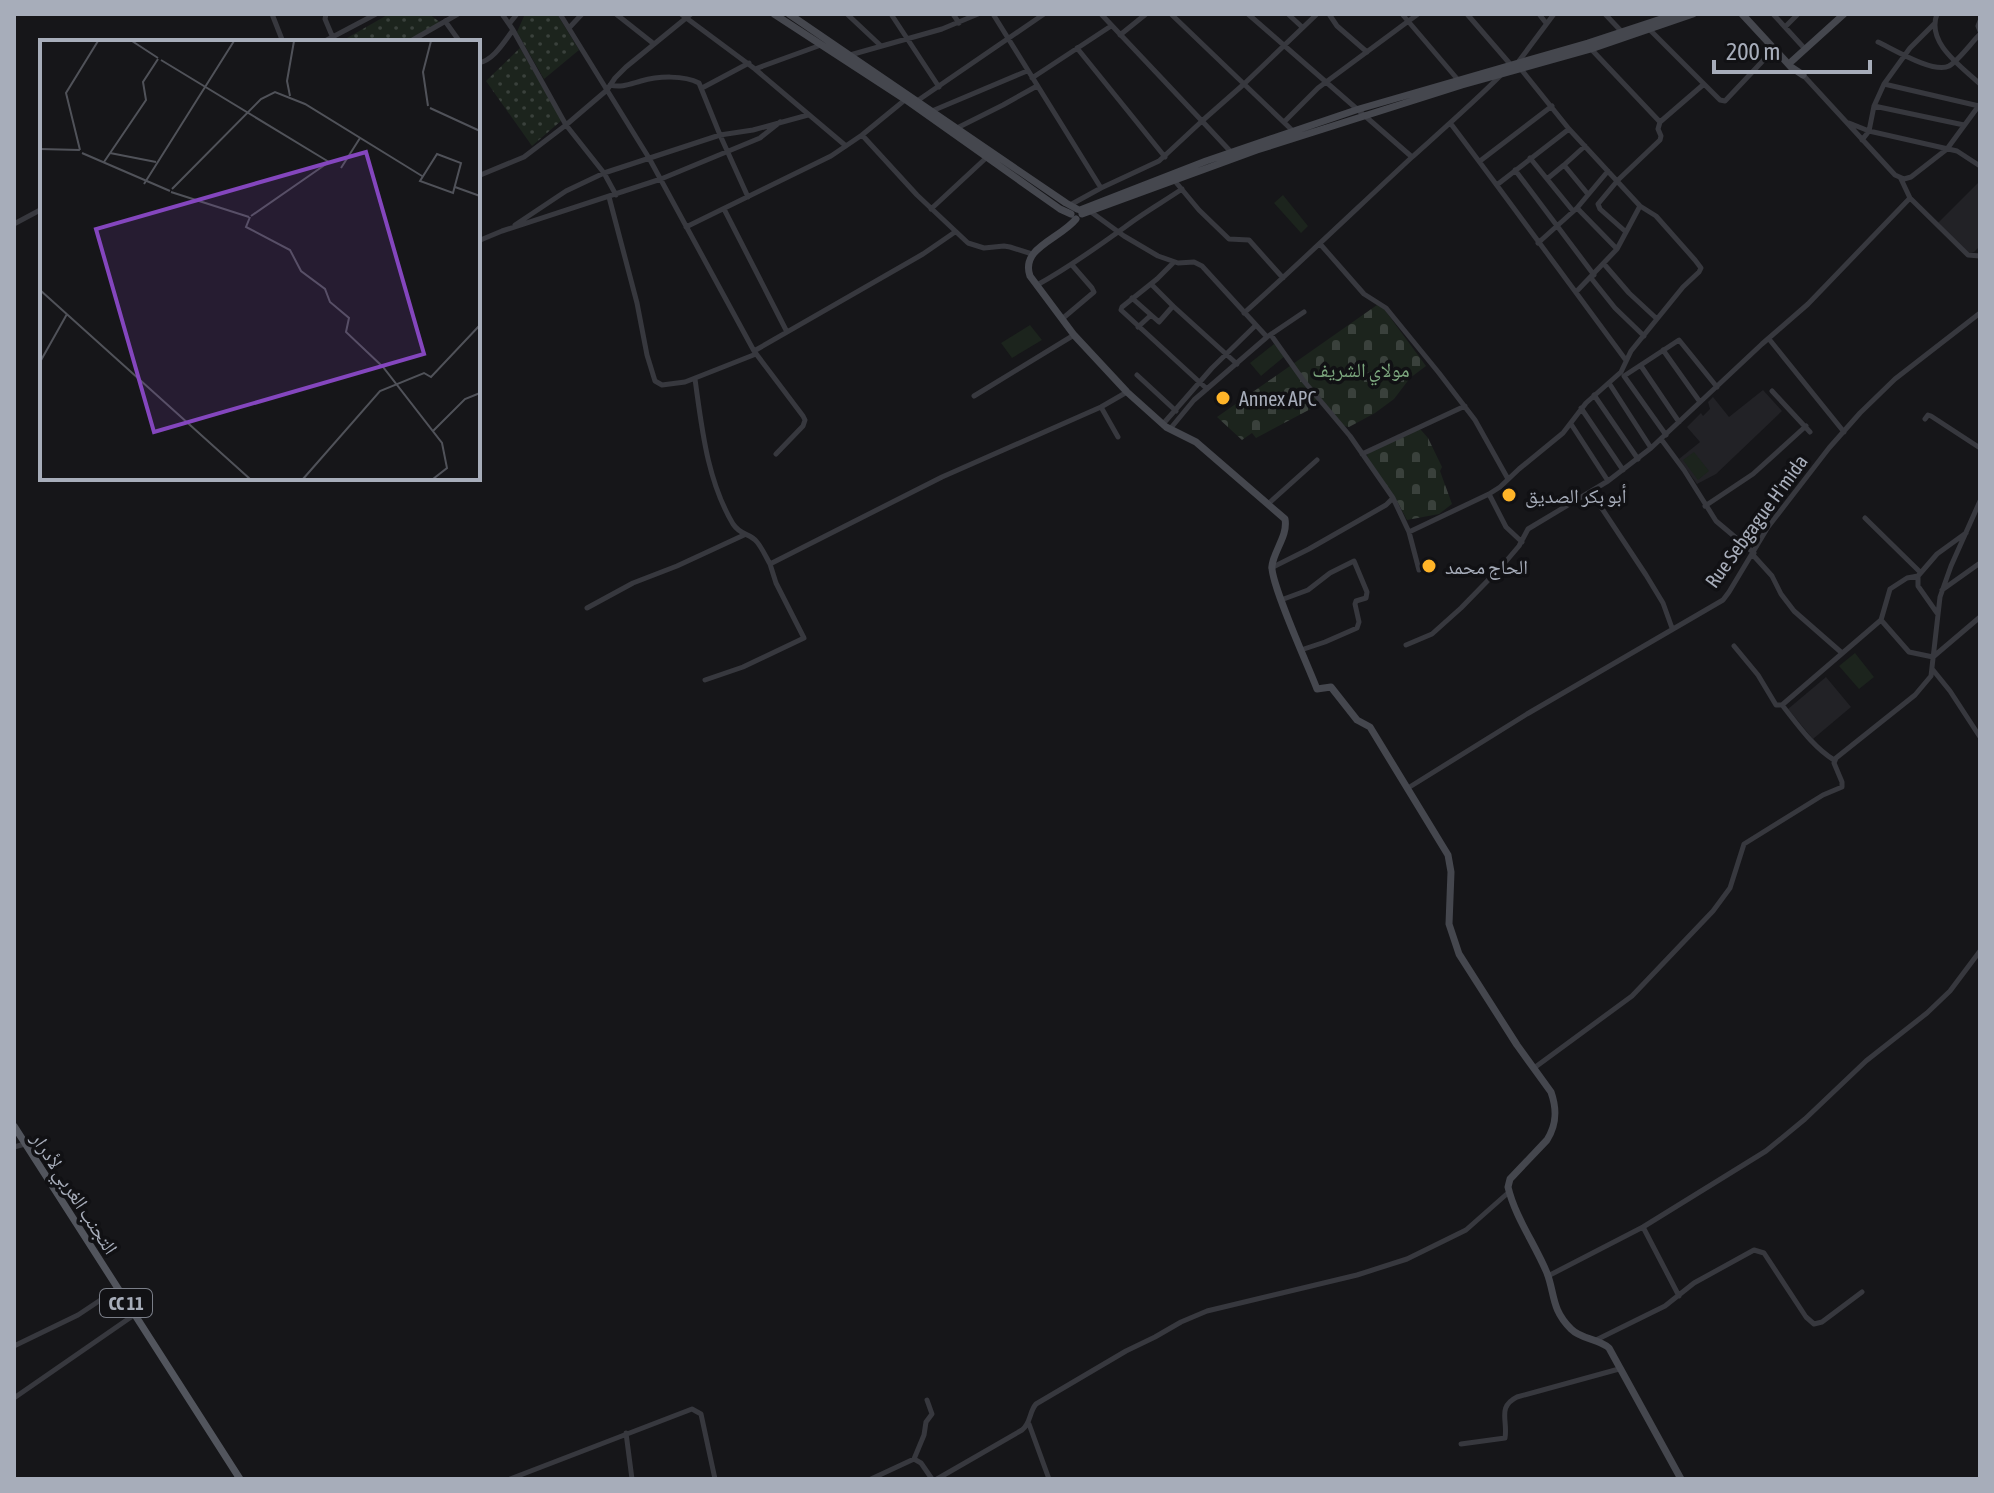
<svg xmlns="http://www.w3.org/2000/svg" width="1994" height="1493" font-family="'Asap Condensed','Noto Naskh Arabic',sans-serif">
<defs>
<pattern id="grass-dots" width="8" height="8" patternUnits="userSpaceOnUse" patternTransform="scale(2)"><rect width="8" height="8" fill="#1c241d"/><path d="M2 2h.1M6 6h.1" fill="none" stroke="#3a413c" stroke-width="1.8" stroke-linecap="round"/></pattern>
<pattern id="cemetery-stones" width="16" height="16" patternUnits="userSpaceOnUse" patternTransform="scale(2)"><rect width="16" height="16" fill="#1c241d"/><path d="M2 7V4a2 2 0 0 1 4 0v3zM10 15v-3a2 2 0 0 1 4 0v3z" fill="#3a413c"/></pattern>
</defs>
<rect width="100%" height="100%" fill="#161619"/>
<path fill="#222226" d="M 1980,181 L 1980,246 L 1974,252 L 1967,253 L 1938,223 Z
M 1763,390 L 1782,411 L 1716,474 L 1697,484 L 1679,459 L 1700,442 L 1687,427 L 1701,413 L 1703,416 L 1710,409 L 1708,402 L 1713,397 L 1729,417 Z
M 1826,677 L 1851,707 L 1813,739 L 1788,709 Z"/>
<path fill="url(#grass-dots)" d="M 389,14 L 429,14 L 441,23 L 407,42 L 340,42 Z
M 525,14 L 557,14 L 579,50 L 544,79 L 517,32 Z
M 520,48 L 562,120 L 532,146 L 486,81 Z"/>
<path fill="url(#cemetery-stones)" d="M 1377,305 L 1384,309 L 1426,366 L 1410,378 L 1394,399 L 1375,413 L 1349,427 L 1344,426 L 1315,397 L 1320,404 L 1256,438 L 1252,433 L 1242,440 L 1217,417 Z
M 1418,430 L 1421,430 L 1428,438 L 1442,467 L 1440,471 L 1452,504 L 1439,514 L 1407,520 L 1398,503 L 1369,463 L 1367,455 L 1370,451 Z"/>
<path fill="#1c241d" d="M 1283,195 L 1308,226 L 1301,233 L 1274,203 Z
M 1030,325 L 1042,340 L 1012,358 L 1001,343 Z
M 1274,344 L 1285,356 L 1261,376 L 1250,363 Z
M 1694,452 L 1709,471 L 1698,480 L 1683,460 Z
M 1855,653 L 1874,677 L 1859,689 L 1839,666 Z"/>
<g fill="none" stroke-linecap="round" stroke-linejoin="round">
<path stroke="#37383e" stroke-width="5" d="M 272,14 L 283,42
M 326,14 L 325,19 L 333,38
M 502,14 L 509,24
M 560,14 L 649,158 L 754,351 L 803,416 L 805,420 L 803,426 L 776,454
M 616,14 L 654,44
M 681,14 L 755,69 L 846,146
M 847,14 L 880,45
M 891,14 L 939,87
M 953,14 L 959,23
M 993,14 L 1101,188
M 1171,14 L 1294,132
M 1248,14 L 1412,157
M 1288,14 L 1302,27
M 1329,14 L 1337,26 L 1367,52
M 1402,14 L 1459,81
M 1467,14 L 1511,65
M 1539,14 L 1546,23
M 1605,14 L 1622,32
M 1773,14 L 1805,49
M 1937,14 C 1926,43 1961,66 1980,84
M 445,21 L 460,42
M 1980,21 L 1978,26 L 1980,31
M 1785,27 L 1798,14
M 569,28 L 582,14
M 513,30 L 566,125 L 607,90 L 615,78 L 626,67 L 691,14
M 1650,30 L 1704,84
M 1120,35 L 1146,14
M 323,42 L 376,14
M 409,42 L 458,14
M 1878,42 C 1893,49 1934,74 1949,66 C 1959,60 1971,43 1980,34
M 1077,48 L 1165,157
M 1591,49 L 1660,122
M 850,55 L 942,29 L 978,14
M 1519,61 L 1554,14
M 478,63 C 493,61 504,42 513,30 L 509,24 L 517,14
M 1520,68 L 1569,129 L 1640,206 L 1617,249 L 1576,292
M 755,69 L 821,45
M 1803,75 L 1895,175 L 1904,179 L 1911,177 L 1947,149 L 1980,104
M 1032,78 L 1111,26
M 1884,84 L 1979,106
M 610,85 C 621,88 630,84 641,81 C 658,76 684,75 699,83 L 720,135 L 748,197
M 702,88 L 749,63
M 917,101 L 1044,14
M 1874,106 L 1964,125
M 932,111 L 1027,71
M 1284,122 L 1318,88 L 1418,14
M 1849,123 L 1869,131 L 1957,151 L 1980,166
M 1451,124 C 1510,202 1567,281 1625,359
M 957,128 L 1003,105 L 1037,86
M 862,135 L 917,195 L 968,243 L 984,248 L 1004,246 L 1010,247 L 1032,254
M 1862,140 L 1869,131 L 1874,106 L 1884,84 L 1910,48 L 1934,24
M 1231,152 L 1202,121 L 1244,84 L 1317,14
M 1530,158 L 1573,211
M 1480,161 L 1552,106
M 1564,165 L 1585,146
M 1515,170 L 1594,275
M 478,176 L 524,157 L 566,125 L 604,173 L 616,195
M 1547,179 L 1564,165 L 1587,193
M 1901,179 L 1910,198 L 1968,255 L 1980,256
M 1174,180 L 1199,210 L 1229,239 L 1249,240 L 1283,278
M 1498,184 L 1569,129
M 609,197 L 637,303 L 647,355 L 655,381 L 662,385 L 685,382 L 756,354
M 1070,205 L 1101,188 L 1159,161 L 1202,121 L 1101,14
M 1577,208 L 1617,249
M 724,209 L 787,332
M 931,209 L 986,158
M 1091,212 L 1124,236 L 1158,256 L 1178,263 L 1194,262 L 1202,266 L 1267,337
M 14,224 L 42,209
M 515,225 L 566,191 L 604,173 L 720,135 L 753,130 L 808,115
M 686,227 L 831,156 L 862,135 L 906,99
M 1626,232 L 1600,209 L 1598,204 L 1618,180 L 1660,140 L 1661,136 L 1658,129 L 1660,122 L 1704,84 L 1720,100 L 1725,101 L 1774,49
M 478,241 L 502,231 L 661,179 L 760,138 L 780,122
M 1538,243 L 1577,208 L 1608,171
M 1321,245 L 1364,294 L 1386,308 L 1439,373 L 1475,420 L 1508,479
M 1174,262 L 1157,279 L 1122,307 L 1121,310 L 1207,389
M 1604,264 L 1629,293 L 1657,319
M 1591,278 L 1615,308 L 1644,336
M 1151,284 L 1173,306 L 1237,364
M 1037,285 C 1068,268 1096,248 1125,227 C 1143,213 1163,202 1182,189
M 1132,298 L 1159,322 L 1173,306
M 1244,313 C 1301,262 1355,210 1411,158 C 1441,131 1472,104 1501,75
M 1062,319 L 1094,292 L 1092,288 L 1072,265
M 1138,327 L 1151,315
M 1271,335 L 1303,380 L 1350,436 L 1393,498 L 1409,532 L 1419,570
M 1769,339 L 1844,432
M 1663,350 L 1700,402
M 754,351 L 923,254 L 955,232
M 1641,366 L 1679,422
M 1137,375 L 1176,411
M 1624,376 L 1679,340 L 1717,387
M 1624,376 L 1666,435
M 695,379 C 702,429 707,480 733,524 C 741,536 750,533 757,542 C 762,548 766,557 770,564 L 942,477 L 1101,407 L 1127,392
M 1609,383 L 1651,448
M 1772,391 L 1810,432
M 1594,395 L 1638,459
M 974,396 L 1074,335
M 1101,407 L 1118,437
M 1581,408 L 1623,470
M 1925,419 L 1928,415 L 1931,416 L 1980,448
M 1163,424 L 1212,368 L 1256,325
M 1571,424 L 1608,481
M 1170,429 L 1194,400 L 1267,337 L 1304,312
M 1661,439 L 1684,470 L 1716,521 L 1754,553
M 1362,454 L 1465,406
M 1591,492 L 1646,575 L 1663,603 L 1672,628
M 1489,494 L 1506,527 L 1522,542
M 1268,504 L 1317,460
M 1705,506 L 1753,474 L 1806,426
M 1865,518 L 1920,572
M 1409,532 L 1489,494 L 1500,487 L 1519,469 L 1563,433 L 1586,403 L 1621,372 L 1631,351 L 1683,287 L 1699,272 L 1701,268 L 1695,260 L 1656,216 L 1640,206
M 1753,555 L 1772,576 L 1781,594 L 1794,611 L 1842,653
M 1271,568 L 1309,549 L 1386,505 L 1393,498
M 1918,576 L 1918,586 L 1937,613
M 1942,590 L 1980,563
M 1281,600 L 1308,590 L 1330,573 L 1354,561 L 1367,592 L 1366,598 L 1356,601 L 1355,604 L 1359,622 L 1357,628 L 1325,642 L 1301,650
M 587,608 L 633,583 L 677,566 L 744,535
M 1881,620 L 1909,652 L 1933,657
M 1406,645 L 1432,634 L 1461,608 L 1502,566 L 1519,546 L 1528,529 L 1608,481 L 1651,448 L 1762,344 L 1808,304 L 1910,198
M 1734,646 L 1758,675 L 1776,705 L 1782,705 C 1798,725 1813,747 1834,760
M 1933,657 L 1980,617
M 1933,670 L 1950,691 L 1980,737
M 705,680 L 743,667 L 804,638 L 776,583 L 770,564
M 1782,705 L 1881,620 L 1890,589 L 1907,578 L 1918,576 L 1937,554 L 1966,533
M 1408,788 L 1527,714 L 1723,600 L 1729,592 L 1768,527 L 1829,448 L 1860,413 L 1895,379 L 1980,313
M 1534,1068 L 1632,996 L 1713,911 L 1730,888 L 1744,844 L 1823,795 L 1842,787 L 1842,782 L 1834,763 L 1836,758 L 1915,695 L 1931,676 L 1940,597 L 1951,566 L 1980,501
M 14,1147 L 25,1144
M 1643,1227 L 1679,1296
M 1548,1276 L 1643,1227 L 1766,1151 L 1805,1119 L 1866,1061 L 1927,1013 L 1950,991 L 1980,951
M 1596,1340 L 1665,1306 L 1694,1283 L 1754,1250 L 1764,1253 L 1806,1317 L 1814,1324 L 1822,1322 L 1862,1292
M 14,1346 L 78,1315 L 117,1289
M 14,1398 L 134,1315
M 1029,1424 L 1049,1479
M 626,1433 L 632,1479
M 1461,1444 L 1505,1438 C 1508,1420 1497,1407 1517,1397 L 1619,1369
M 914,1459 L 924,1435 L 926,1422 L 932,1414 L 927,1400
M 510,1479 L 692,1409 L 701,1414 L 715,1479
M 871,1479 L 914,1459 L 921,1463 L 932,1479
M 937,1479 L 1022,1430 C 1031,1423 1029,1412 1036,1404 L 1126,1351 L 1155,1337 L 1181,1322 L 1207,1311 L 1357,1275 L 1407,1259 L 1466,1230 L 1509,1192"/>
<path stroke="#45474e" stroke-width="7" d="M 774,14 L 906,100 L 1060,209 L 1071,214
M 789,14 L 1066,203 L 1077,209
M 1742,14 L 1791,67 L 1803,75
M 1792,61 L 1844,14
M 1080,210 L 1206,161 L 1359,109 L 1588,43 L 1676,14
M 1082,214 L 1257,150 L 1462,85 L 1591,49 L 1693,14
M 1076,219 C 1060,239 1020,248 1030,276 L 1074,335 L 1127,392 L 1166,427 L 1196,442 L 1285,519 C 1288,536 1274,550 1272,566 C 1270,582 1309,668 1317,689 L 1331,687 L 1357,720 L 1370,727 L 1448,855 L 1451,872 L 1449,924 L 1459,954 L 1517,1045 L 1551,1092 C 1557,1109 1557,1124 1547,1140 L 1510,1179 L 1508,1187 C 1515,1217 1535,1244 1547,1273 C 1555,1294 1551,1309 1571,1329 C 1582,1340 1598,1338 1609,1348 L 1681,1479"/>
<path stroke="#52555d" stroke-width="7" d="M 14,1126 L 240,1479"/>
</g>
<g fill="#ffb428" stroke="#111114" stroke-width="3">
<circle cx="1223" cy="398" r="8"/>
<circle cx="1509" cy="495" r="8"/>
<circle cx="1429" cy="566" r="8"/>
</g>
<g text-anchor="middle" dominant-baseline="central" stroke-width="7" stroke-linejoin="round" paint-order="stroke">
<rect fill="#111114" stroke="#7a7e88" stroke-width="2" x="100" y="1289" width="52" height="28" rx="6"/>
<g font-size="18" font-weight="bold" fill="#a7adba">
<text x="126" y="1303">CC 11</text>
</g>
<g font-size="20" fill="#7ca77e" stroke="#111114">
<text x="1361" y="369">مولاي الشريف</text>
</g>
<g font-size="20" fill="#a7adba" stroke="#111114" text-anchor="start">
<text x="1239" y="398">Annex APC</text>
<text x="1525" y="495">أبو بكر الصديق</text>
<text x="1445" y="566">الحاج محمد</text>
</g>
<g font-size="20" fill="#a7adba" stroke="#111114">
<text transform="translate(1756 521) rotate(-54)">Rue Sebgague H'mida</text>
<text transform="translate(75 1193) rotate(57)">التجنب الغربي لأدرار</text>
</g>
</g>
<g transform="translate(40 40)">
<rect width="440" height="440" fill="#161619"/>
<path fill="none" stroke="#505259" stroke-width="2" d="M 92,1 L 118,18M 121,20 L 289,122M 250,56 L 247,41 L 254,1M 388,66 L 383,32 L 391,1M 390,68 L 440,91M 0,109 L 40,110M 40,110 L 26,53 L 58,1M 42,113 L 130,151M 70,113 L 116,122M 397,114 L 421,123 L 413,153 L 380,141 ZM 64,122 L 106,60 L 103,42 L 118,19M 301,128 L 320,98M 104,144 L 194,1M 415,147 L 440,156M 132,149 L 221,59 L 235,52 L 265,64 L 382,136M 131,152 L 209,177M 211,176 L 289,122M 210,177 L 206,187 L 250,210 L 261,231 L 285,249 L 290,262 L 309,278 L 306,292 L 343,327 L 402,403 L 407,428 L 393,439M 0,250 L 210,439M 0,322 L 27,274M 393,391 L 425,359 L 440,353M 263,439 L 340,351 L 384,333 L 391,337 L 440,285"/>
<path fill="#8446be" fill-opacity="0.15" stroke="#8446be" stroke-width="4" d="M 326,112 L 384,314 L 114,392 L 56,189 Z"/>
<rect width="440" height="440" fill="none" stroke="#a7adba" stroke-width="4"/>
</g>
<rect width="1994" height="1493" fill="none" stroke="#a7adba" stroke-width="32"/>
<path d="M1714 60v12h156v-12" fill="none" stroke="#a7adba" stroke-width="4"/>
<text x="1726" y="60" font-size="24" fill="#a7adba" stroke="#111114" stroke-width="6" paint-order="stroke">200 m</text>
</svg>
